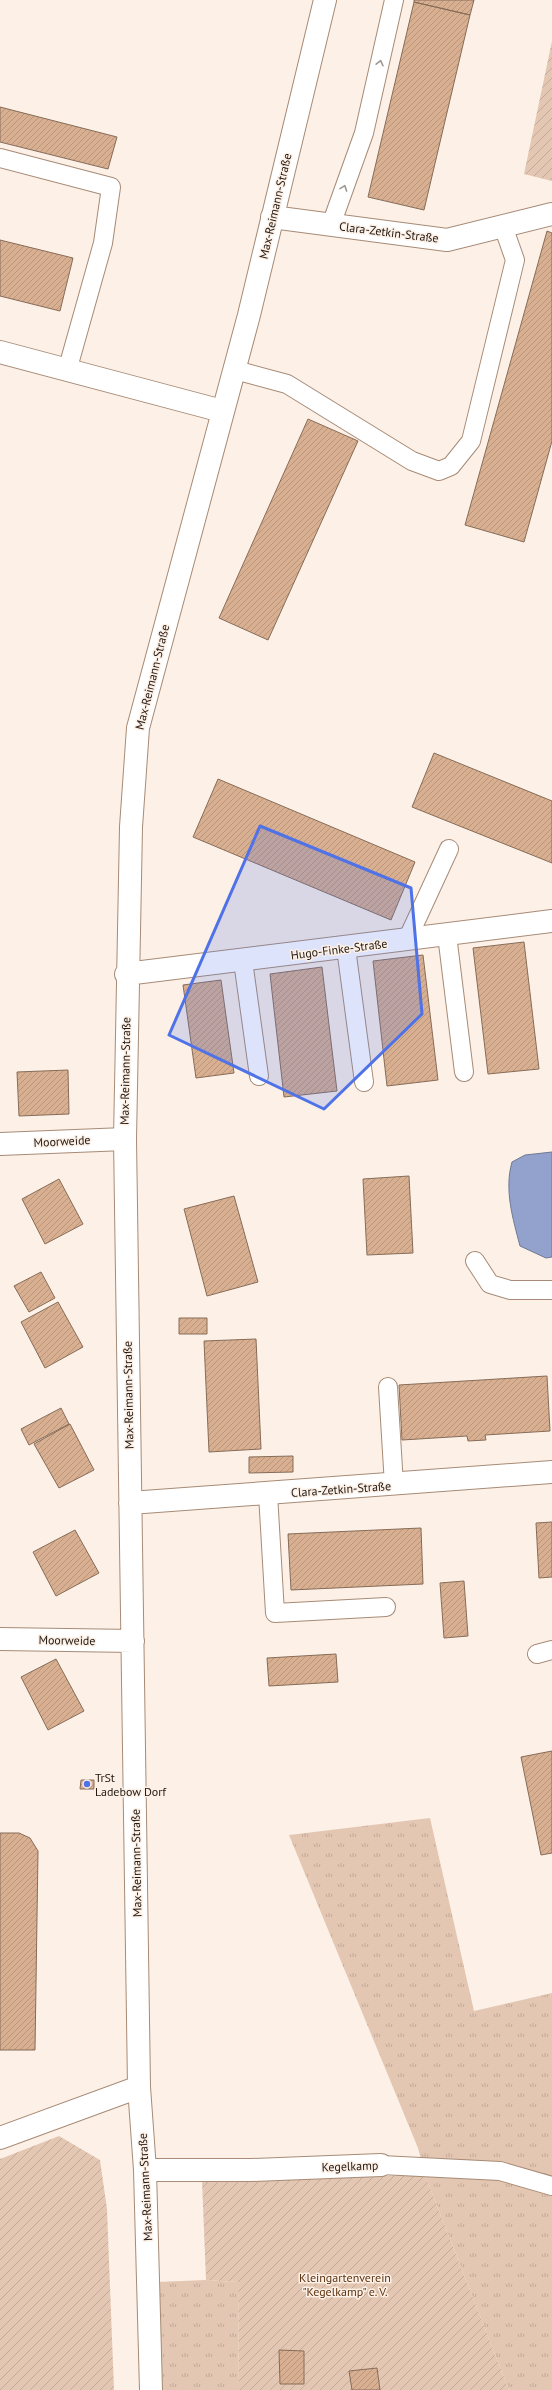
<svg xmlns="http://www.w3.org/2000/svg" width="552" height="2390" font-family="'PT Sans',sans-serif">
<defs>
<pattern id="grass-tufts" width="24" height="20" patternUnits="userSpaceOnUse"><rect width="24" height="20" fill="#e4c7b2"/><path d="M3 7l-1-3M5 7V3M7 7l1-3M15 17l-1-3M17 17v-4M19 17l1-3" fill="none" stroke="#c3aa98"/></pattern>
<pattern id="garden-furrows" width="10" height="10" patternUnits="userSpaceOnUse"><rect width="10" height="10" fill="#e4c7b2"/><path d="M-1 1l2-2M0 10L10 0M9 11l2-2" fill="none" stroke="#c3aa98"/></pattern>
<pattern id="building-hatch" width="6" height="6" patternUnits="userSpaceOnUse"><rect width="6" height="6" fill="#d8af90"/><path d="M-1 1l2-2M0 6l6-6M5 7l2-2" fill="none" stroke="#b9967b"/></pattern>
</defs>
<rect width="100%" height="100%" fill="#fcf0e7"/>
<path fill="url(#grass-tufts)" d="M 430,1818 L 474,2011 L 552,1993 L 552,2390 L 509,2390 L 425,2175 L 418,2148 L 289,1835 Z
M 206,2280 L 238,2282 L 239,2390 L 159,2390 L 156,2282 Z"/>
<path fill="url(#garden-furrows)" d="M 552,41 L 552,181 L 524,174 Z
M 59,2136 L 100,2160 L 107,2209 L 114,2390 L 0,2390 L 0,2159 Z
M 425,2175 L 509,2390 L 239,2390 L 238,2282 L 206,2280 L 202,2181 Z"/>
<path fill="#92a2cc" stroke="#707994" d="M 552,1152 L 552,1257 L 546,1258 L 520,1246 C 513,1219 504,1190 512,1162 L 525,1155 Z"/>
<path fill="url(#building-hatch)" stroke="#876c58" d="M 414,0 L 474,0 L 470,15 L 414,2 Z
M 414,2 L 470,15 L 424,210 L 368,197 Z
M 0,107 L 117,137 L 108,169 L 0,142 Z
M 547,231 L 552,233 L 552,441 L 524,542 L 465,525 Z
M 0,240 L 73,258 L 60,311 L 0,296 Z
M 308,419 L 358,441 L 268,640 L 219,618 Z
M 434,753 L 552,801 L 552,863 L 412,807 Z
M 218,779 L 415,862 L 391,920 L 193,837 Z
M 524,942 L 539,1069 L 488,1074 L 473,948 Z
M 423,955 L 438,1080 L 387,1086 L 373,961 Z
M 322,967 L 337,1091 L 284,1097 L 270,974 Z
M 221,980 L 234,1073 L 196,1078 L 183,985 Z
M 68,1070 L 69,1114 L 19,1116 L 17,1072 Z
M 409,1176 L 413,1253 L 367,1255 L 363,1179 Z
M 59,1179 L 83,1224 L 45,1244 L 22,1199 Z
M 234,1196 L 258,1282 L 207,1296 L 184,1209 Z
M 41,1272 L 55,1298 L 29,1312 L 14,1286 Z
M 58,1302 L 83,1347 L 45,1368 L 21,1322 Z
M 179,1318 L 207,1318 L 207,1334 L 179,1334 Z
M 256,1339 L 261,1449 L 209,1452 L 204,1341 Z
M 547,1376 L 550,1431 L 485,1435 L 486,1440 L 468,1441 L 467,1436 L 402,1440 L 399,1385 Z
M 61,1408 L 69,1424 L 29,1445 L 21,1429 Z
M 70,1424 L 94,1470 L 59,1488 L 34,1444 Z
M 293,1456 L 293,1472 L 249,1473 L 249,1457 Z
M 552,1522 L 552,1577 L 539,1578 L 536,1523 Z
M 421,1528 L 423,1584 L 291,1590 L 288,1534 Z
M 75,1530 L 99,1573 L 56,1596 L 33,1552 Z
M 464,1581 L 468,1636 L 444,1638 L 440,1583 Z
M 336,1654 L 338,1682 L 269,1686 L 267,1658 Z
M 56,1659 L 84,1711 L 48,1730 L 21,1677 Z
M 552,1751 L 552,1853 L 541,1855 L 521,1757 Z
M 81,1780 L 94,1780 L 94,1789 L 80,1789 Z
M 0,1833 L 19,1833 L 30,1838 L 38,1851 L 35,2050 L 0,2050 Z
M 279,2350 L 304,2351 L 304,2384 L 280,2384 Z
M 377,2368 L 380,2390 L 352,2390 L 349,2371 Z"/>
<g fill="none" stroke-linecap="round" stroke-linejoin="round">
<defs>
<path id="service" d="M 0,158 L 111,187 L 103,243 L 67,371
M 331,225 L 364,133 L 394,0
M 235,370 L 287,384 L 412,461 L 439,471 L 451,466 L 471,441 L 515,260 L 503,226
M 447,935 L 464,1072
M 407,940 L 449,849
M 346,948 L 364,1082
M 243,961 L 259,1076
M 475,1261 L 490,1284 L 510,1290 L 552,1290
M 388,1387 L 394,1485
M 268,1494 L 275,1613 L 386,1607
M 537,1654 L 552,1650
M 381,2165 L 500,2171 L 552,2186"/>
<path id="minor" d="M 272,217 L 447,240 L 552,214
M 0,352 L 222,411
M 126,974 L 552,921
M 0,1144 L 125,1139
M 130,1503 L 552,1472
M 0,1639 L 133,1641
M 0,2138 L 139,2087
M 145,2170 L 251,2170 L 381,2165
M 151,2390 L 145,2170 L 139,2087 L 125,1139 L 131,827 L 138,728 L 249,315 L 325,0"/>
</defs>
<use href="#service" stroke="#a78b76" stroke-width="20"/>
<use href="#minor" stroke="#a78b76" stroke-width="24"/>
<use href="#service" stroke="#fff" stroke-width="18"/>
<use href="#minor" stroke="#fff" stroke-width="22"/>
</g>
<defs><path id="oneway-chevron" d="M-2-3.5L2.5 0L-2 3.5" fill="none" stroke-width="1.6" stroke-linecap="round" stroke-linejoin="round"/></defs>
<g stroke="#9c9793">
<use href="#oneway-chevron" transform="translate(380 63) rotate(-77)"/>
<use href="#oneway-chevron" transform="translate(344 188) rotate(-70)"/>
</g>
<path fill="#4f72e6" fill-opacity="0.2" stroke="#4f72e6" stroke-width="3" stroke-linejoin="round" d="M 260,826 L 411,888 L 422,1014 L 324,1109 L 169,1035 Z"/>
<circle fill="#4f72e6" stroke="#fcf0e7" stroke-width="1.5" cx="87" cy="1784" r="4"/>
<g text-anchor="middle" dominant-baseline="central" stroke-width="3" stroke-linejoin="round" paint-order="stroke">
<g font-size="12" fill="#221810" stroke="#fcf0e7">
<text transform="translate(275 206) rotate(-77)">Max-Reimann-Straße</text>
<text transform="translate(389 232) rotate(7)">Clara-Zetkin-Straße</text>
<text transform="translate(152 677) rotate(-76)">Max-Reimann-Straße</text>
<text transform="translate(339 949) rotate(-7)">Hugo-Finke-Straße</text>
<text transform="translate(125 1071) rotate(-89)">Max-Reimann-Straße</text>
<text transform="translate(62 1141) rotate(-3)">Moorweide</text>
<text transform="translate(128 1395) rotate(-91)">Max-Reimann-Straße</text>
<text transform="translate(341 1489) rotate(-4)">Clara-Zetkin-Straße</text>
<text transform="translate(67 1640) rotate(1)">Moorweide</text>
<text transform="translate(136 1863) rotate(-91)">Max-Reimann-Straße</text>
<text transform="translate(350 2166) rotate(-2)">Kegelkamp</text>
<text transform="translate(145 2187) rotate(-93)">Max-Reimann-Straße</text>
</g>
<g font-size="12" fill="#221810" stroke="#fcf0e7" text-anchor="start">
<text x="95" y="1777">TrSt<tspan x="95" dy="14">Ladebow Dorf</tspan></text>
</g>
<g font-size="12" fill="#5c3410" stroke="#fcf0e7">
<text x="345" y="2277">Kleingartenverein<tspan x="345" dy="14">"Kegelkamp" e. V.</tspan></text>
</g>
</g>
</svg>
